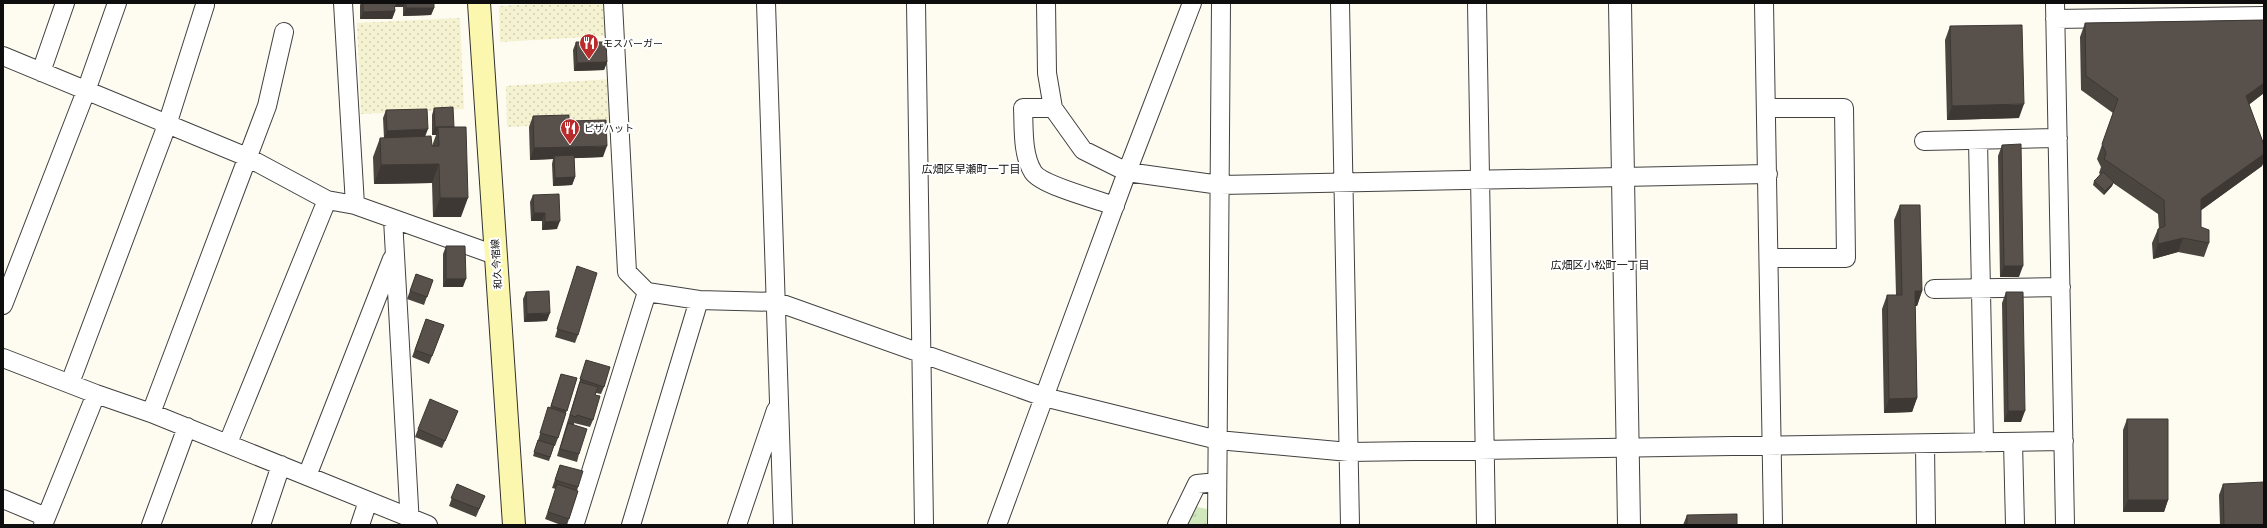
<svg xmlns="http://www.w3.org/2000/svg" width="2267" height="528" font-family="'Noto Serif','Noto Sans JP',serif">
<defs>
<pattern id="farmland-dots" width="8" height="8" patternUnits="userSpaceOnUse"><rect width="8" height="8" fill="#f4f2d1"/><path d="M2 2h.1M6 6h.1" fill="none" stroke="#d0ceb2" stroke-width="1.8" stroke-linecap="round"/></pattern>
<pattern id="park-tufts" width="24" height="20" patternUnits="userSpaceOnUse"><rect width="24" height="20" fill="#d0e8bb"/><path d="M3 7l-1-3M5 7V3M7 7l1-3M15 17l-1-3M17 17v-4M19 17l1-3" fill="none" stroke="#b1c6a0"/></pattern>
</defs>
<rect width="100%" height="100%" fill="#fefcf0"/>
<path fill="url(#farmland-dots)" d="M 548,3 L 604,3 L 606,36 L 500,42 L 499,6 Z
M 460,18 L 464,109 L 361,114 L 357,23 Z
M 610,79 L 613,122 L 507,127 L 506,86 Z"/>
<path fill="url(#park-tufts)" d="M 1193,506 L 1207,509 L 1207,525 L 1184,525 Z"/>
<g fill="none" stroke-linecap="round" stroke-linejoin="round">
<defs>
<path id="minor" d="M 343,3 L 355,205
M 613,3 L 627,272 L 647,292 L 699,300 L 777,302 L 1044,397 L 1218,440 L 1349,452 L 2064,441
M 766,3 L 783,525
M 916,3 L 924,525
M 1046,3 L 1047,73 L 1053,108 L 1083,150 L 1127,172 L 1220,185 L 1768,174
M 1340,3 L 1350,525
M 1477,3 L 1486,525
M 1764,3 L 1773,525
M 2055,3 L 2065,525
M 2055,19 L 2264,16
M 3,56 L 247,157 L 327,200 L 355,205 L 495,255
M 41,72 L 65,3
M 1053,108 L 1023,108 C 1024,128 1022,154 1033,172 C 1041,185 1098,200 1115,206
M 1767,108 L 1844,108 L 1846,258 L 1769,258
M 1978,140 L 1984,443
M 1924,141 L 2058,138
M 393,219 L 410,525
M 1934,289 L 2061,287
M 3,305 L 86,91 L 117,3
M 3,358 L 96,394 L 151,413 L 428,525
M 70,383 L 167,125 L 205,5
M 151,413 L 267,106 L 284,32
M 2013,442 L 2015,525
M 228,443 L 327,200
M 1925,444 L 1926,525
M 307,476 L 392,259
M 3,499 L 46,517
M 575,523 L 647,292
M 43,525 L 96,394
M 151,525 L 187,427
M 261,525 L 281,465
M 360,525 L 368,501
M 631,525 L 699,300
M 737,525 L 776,410
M 997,525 L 1127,172 L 1192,3
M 1177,525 L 1197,484 L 1217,482
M 1217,525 L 1221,3"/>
<path id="tertiary" d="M 1620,3 L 1629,525"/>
<path id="secondary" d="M 479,3 L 514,525"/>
</defs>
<use href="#minor" stroke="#414141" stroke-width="20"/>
<use href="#tertiary" stroke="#414141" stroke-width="24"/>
<use href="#secondary" stroke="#303030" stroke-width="24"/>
<use href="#minor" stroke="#fff" stroke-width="18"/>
<use href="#tertiary" stroke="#fff" stroke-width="22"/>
<use href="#secondary" stroke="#fcf7ae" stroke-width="22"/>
</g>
<path fill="#4b4540" d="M 361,3 L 394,3 L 395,11 L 392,19 L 360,19 L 360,5 Z
M 395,3 L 434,3 L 434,8 L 431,15 L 403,16 L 403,7 L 395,7 Z
M 2264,20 L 2264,93 L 2249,104 L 2264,145 L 2264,160 L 2262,166 L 2201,210 L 2201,227 L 2209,243 L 2204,257 L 2178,252 L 2153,259 L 2152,243 L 2158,229 L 2159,229 L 2158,214 L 2113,183 L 2112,186 L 2104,195 L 2093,185 L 2094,181 L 2100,174 L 2099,173 L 2101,167 L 2097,159 L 2113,113 L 2081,90 L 2080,37 L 2085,23 Z
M 1950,26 L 2019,118 L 1947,120 L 1945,40 Z
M 576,42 L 607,62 L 604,70 L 574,71 L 573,50 Z
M 434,108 L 454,127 L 461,217 L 433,217 L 432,183 L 374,184 L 373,157 L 380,138 L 384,138 L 383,118 L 386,110 L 425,136 L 432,146 L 436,135 L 432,135 L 432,115 Z
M 533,116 L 569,121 L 603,157 L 574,158 L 575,177 L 572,185 L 553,186 L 552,164 L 553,159 L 530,160 L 529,127 Z
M 2002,145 L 2019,277 L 2000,277 L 1998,156 Z
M 533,195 L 557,229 L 542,230 L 542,221 L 531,221 L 530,202 Z
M 1900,205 L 1922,291 L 1917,306 L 1915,306 L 1917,398 L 1912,412 L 1884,413 L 1882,309 L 1887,295 L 1896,295 L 1894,220 Z
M 446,246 L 463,287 L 443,287 L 443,254 Z
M 577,266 L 578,335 L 575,343 L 555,337 Z
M 416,274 L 433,280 L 424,305 L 407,299 Z
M 526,292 L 547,321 L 524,322 L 523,299 Z
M 2006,292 L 2021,422 L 2004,422 L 2002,303 Z
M 426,319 L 444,325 L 429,364 L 412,357 Z
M 586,360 L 604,387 L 601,394 L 596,393 L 593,420 L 590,427 L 574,423 L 574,424 L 579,454 L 577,462 L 557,456 Z
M 561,374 L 577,378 L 558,438 L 555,446 L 554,446 L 549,461 L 533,456 L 546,415 L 548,407 L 550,408 Z
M 455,418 L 442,448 L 415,437 L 418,429 Z
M 2127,419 L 2168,500 L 2164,512 L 2123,512 L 2123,430 Z
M 560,465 L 578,487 L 577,491 L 578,491 L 567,525 L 561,525 L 545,519 L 556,489 L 552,488 Z
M 457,484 L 485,496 L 476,517 L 449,506 Z
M 2223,484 L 2264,525 L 2220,525 L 2219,495 Z
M 1687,515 L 1737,525 L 1683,525 Z"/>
<path fill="#3d3834" d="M 397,3 L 405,3 L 403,7 L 395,7 Z
M 406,8 L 434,8 L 431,15 L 403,16 Z
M 395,11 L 392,19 L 360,19 L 363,12 Z
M 607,62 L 604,70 L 574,71 L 577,63 Z
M 2264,83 L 2264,93 L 2241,111 L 2246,96 Z
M 2024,104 L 2019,118 L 1947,120 L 1952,106 Z
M 435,127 L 438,127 L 436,135 L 432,135 Z
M 428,129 L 425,137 L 384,138 L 387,131 Z
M 607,146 L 603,157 L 555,159 L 554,156 L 553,159 L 530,160 L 534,148 Z
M 2264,154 L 2264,160 L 2262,166 L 2196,214 L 2201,199 Z
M 439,164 L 432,183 L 374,184 L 381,165 Z
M 575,177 L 572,185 L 553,186 L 555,178 Z
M 2114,182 L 2112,186 L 2104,195 L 2105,191 Z
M 440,198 L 468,198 L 461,217 L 433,217 Z
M 534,213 L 545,213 L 542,221 L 531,221 Z
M 560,221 L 557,229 L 542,230 L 545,222 Z
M 2183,238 L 2178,252 L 2153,259 L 2158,244 Z
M 2004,266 L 2023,266 L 2019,277 L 2000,277 Z
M 446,279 L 466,279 L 463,287 L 443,287 Z
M 1915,291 L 1922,291 L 1917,306 L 1909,306 Z
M 550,313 L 547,321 L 524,322 L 527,314 Z
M 1917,398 L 1912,412 L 1884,413 L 1889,399 Z
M 2008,411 L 2025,411 L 2021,422 L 2004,422 Z
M 2128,500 L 2168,500 L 2164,512 L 2123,512 Z"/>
<path fill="#57504b" stroke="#3d3834" d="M 363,3 L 394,3 L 395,11 L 363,12 Z
M 406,3 L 434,3 L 434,8 L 406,8 Z
M 2264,20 L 2264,83 L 2246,96 L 2264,145 L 2264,154 L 2201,199 L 2201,227 L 2209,230 L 2209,243 L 2183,238 L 2158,244 L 2158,229 L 2165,226 L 2164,200 L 2104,159 L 2106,153 L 2102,144 L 2118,99 L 2086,76 L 2085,23 Z
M 2022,25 L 2024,104 L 1952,106 L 1950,26 Z
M 576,42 L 606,42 L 607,62 L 577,63 Z
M 453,107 L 454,127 L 435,127 L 434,108 Z
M 427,109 L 428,129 L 387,131 L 386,110 Z
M 569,115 L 569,121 L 606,120 L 607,146 L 534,148 L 533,116 Z
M 438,127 L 466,127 L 468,198 L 440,198 L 439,164 L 381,165 L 380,138 L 431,136 L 432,146 L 439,146 Z
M 2021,144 L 2023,266 L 2004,266 L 2002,145 Z
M 574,155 L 575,177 L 555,178 L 554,156 Z
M 2103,172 L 2114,182 L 2105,191 L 2094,181 Z
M 559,194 L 560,221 L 545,222 L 545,213 L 534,213 L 533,195 Z
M 1900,205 L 1920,205 L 1922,291 L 1915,291 L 1917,398 L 1889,399 L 1887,295 L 1902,295 Z
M 446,246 L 465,246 L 466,279 L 446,279 Z
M 577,266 L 597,273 L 578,335 L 557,329 Z
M 416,274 L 433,280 L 427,297 L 410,291 Z
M 549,291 L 550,313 L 527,314 L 526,292 Z
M 2006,292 L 2023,292 L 2025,411 L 2008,411 Z
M 426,319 L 444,325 L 432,356 L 415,350 Z
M 586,360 L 610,367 L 604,387 L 580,379 Z
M 561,374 L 577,378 L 567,411 L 551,406 Z
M 580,382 L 598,387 L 595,395 L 600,396 L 593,420 L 577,415 L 576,417 L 570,415 Z
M 430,399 L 458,411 L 445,441 L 418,429 Z
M 548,407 L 566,413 L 558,438 L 540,433 Z
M 2127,419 L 2168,419 L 2168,500 L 2128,500 Z
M 568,423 L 587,429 L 579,454 L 560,449 Z
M 538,440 L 554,445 L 550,457 L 534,452 Z
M 560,465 L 583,471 L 578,487 L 555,480 Z
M 2264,482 L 2264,525 L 2224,525 L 2223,484 Z
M 457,484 L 485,496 L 479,509 L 451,498 Z
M 557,484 L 578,491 L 569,519 L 548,512 Z
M 1737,514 L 1737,525 L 1687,525 L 1687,515 Z"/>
<defs>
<symbol id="restaurant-pin" viewBox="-11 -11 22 30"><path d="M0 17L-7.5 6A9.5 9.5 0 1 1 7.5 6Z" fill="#b92c2b" stroke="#fff"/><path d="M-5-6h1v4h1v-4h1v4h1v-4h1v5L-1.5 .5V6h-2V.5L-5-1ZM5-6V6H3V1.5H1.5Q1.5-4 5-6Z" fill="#fff"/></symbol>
</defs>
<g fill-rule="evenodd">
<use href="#restaurant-pin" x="578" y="32" width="22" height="30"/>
<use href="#restaurant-pin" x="559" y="117" width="22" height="30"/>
</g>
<g text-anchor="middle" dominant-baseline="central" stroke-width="4" stroke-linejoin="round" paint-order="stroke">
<g font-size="10" fill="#0e0e0e" stroke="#fff" text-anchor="start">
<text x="603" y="43">モスバーガー</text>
<text x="584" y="128">ピザハット</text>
</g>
<g font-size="10" fill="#0e0e0e" stroke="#fff">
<text transform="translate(496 264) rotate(-94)">和久今宿線</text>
</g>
<g font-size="11" fill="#0e0e0e" stroke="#fff">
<text x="971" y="168">広畑区早瀬町一丁目</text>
<text x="1600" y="264">広畑区小松町一丁目</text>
</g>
</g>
<rect width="2267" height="528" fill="none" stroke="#0e0e0e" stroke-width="8"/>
</svg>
